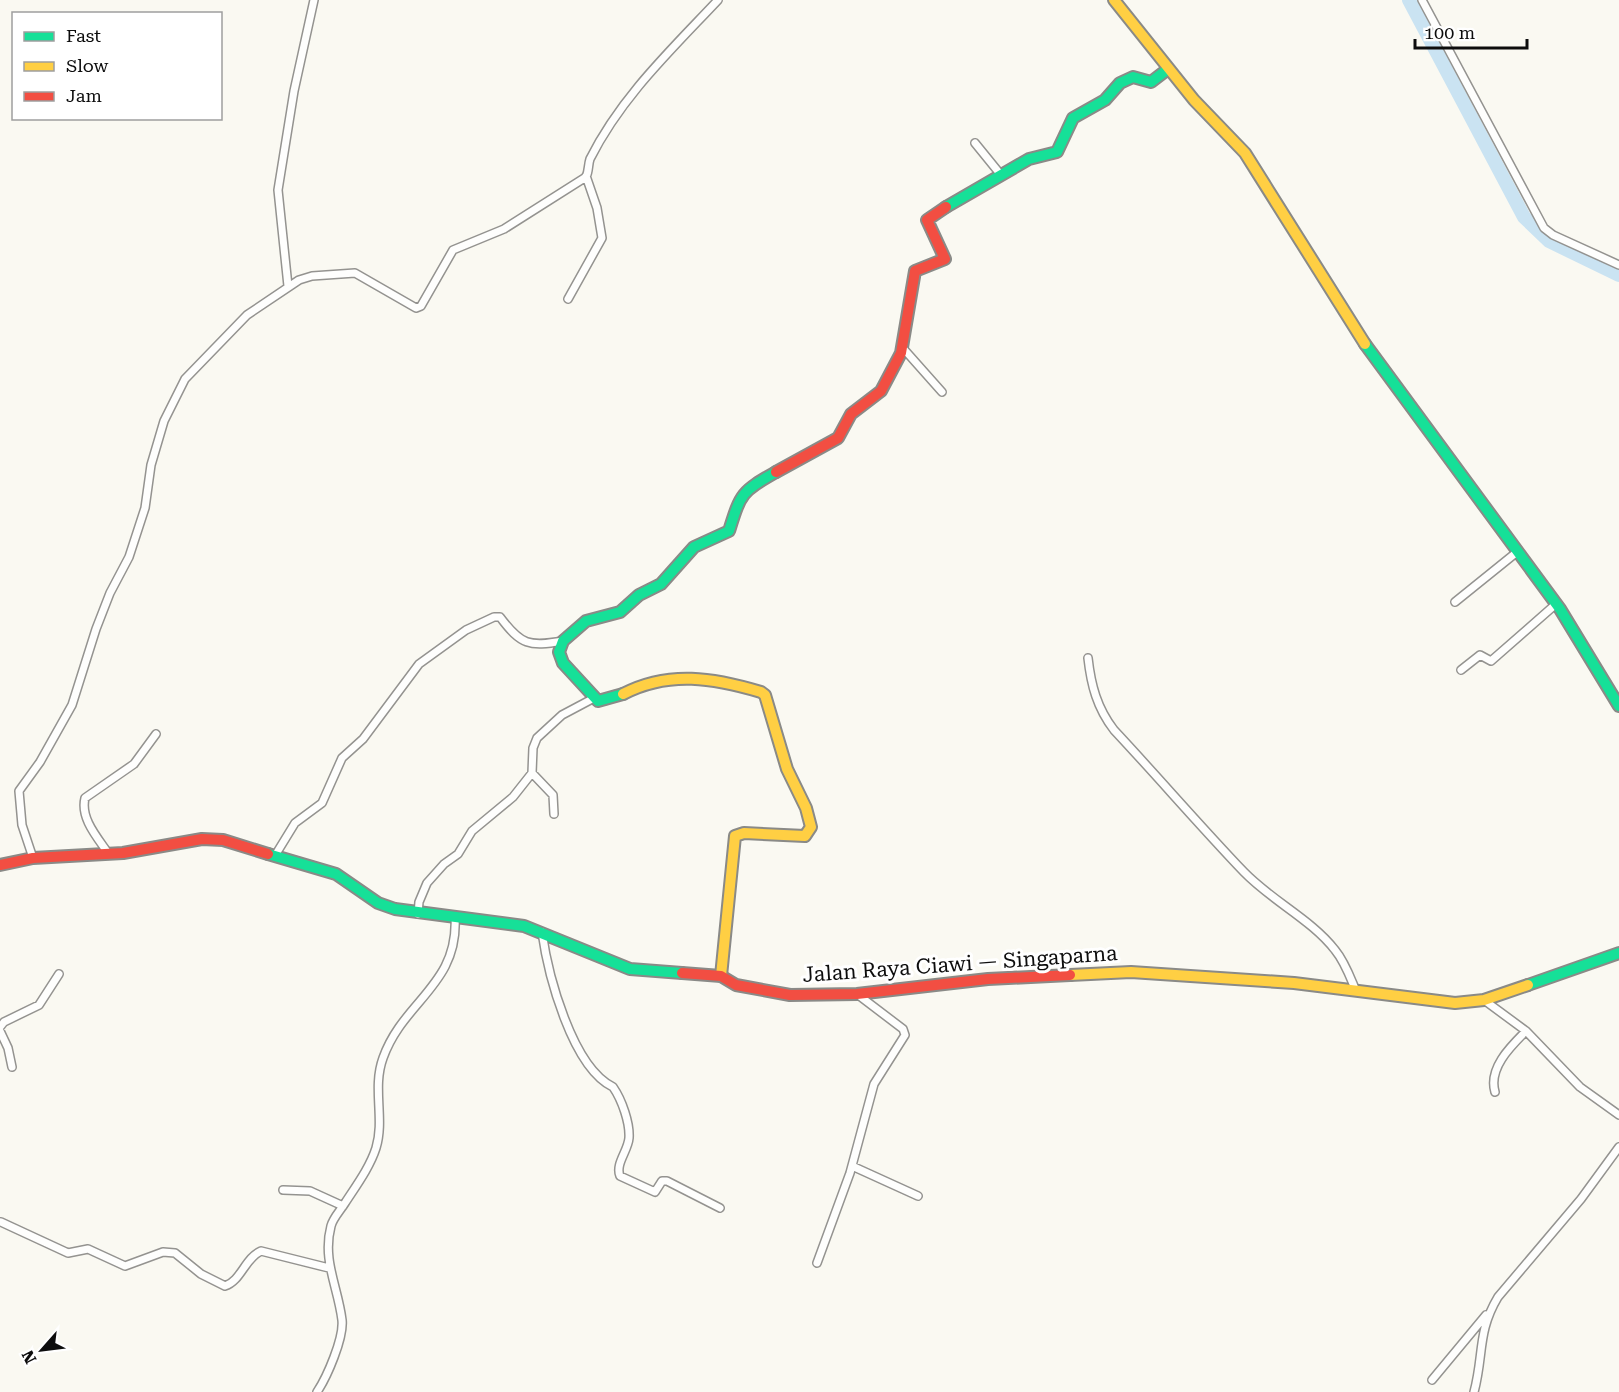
<svg xmlns="http://www.w3.org/2000/svg" width="1619" height="1392" font-family="'Roboto Serif',serif">
<rect width="100%" height="100%" fill="#faf9f2"/>
<g fill="none" stroke-linecap="round" stroke-linejoin="round">
<path stroke="#cae3f2" stroke-width="14" d="M 1409,0 L 1524,217 L 1549,241 L 1619,275"/>
<defs>
<path id="street" d="M 1422,0 L 1544,228 L 1553,235 L 1619,265
M 975,143 L 1001,175
M 288,286 L 278,190 L 294,91 L 314,0
M 568,299 L 602,238 L 597,208 L 586,176
M 902,347 L 942,392
M 1455,602 L 1517,552
M 1088,658 C 1091,685 1097,708 1114,730 C 1158,777 1200,826 1244,872 C 1272,901 1312,920 1335,950 C 1345,962 1350,977 1356,991
M 1461,670 L 1480,655 L 1491,661 L 1556,604
M 532,773 L 553,795 L 554,814
M 108,853 C 97,837 80,818 85,798 L 134,764 L 156,734
M 276,854 L 295,823 L 322,803 L 342,758 L 363,739 L 419,664 L 466,630 L 494,617 L 500,617 C 521,645 529,647 563,641
M 33,858 L 22,825 L 19,791 L 40,762 L 72,705 L 96,629 L 110,593 L 129,557 L 145,508 L 151,465 L 164,421 L 185,379 L 247,315 L 299,280 L 312,276 L 355,273 L 416,308 L 421,306 L 453,250 L 504,229 L 586,177 C 589,171 588,165 590,159 C 621,97 671,50 718,0
M 418,914 L 419,902 L 427,883 L 444,864 L 458,854 L 472,831 L 513,797 L 532,773 L 533,748 L 537,738 L 562,715 L 594,698
M 542,932 C 548,975 572,1067 613,1087 C 622,1100 630,1123 629,1138 C 628,1151 615,1164 620,1176 L 655,1192 L 662,1181 L 667,1181 L 720,1208
M 1484,1000 L 1526,1031 L 1580,1087 L 1619,1115
M 0,1027 L 4,1022 L 39,1005 L 59,974
M 0,1031 L 8,1048 L 12,1067
M 1495,1092 C 1488,1068 1511,1046 1526,1031
M 852,1166 L 918,1196
M 283,1190 L 310,1191 L 343,1206
M 1,1222 L 68,1253 L 88,1249 L 125,1266 L 163,1252 L 175,1253 L 201,1274 L 225,1286 C 241,1281 245,1258 261,1251 L 329,1268
M 817,1263 L 850,1173 L 874,1084 L 905,1035 L 903,1029 L 857,994
M 1432,1380 L 1486,1315
M 317,1392 C 327,1377 344,1338 342,1320 C 338,1287 322,1260 331,1226 C 333,1218 340,1211 345,1203 C 356,1186 370,1167 376,1148 C 385,1119 372,1088 383,1058 C 403,1001 459,985 455,917
M 1474,1392 C 1484,1355 1477,1332 1498,1297 L 1581,1199 L 1619,1147"/>
<path id="fast" d="M 946,207 L 1029,159 L 1057,152 L 1073,118 L 1105,100 L 1120,83 L 1133,77 L 1151,82 L 1168,69
M 1365,344 L 1560,609 L 1619,706
M 623,694 L 598,701 L 563,663 L 559,652 L 563,641 L 586,621 L 620,612 L 639,595 L 661,584 L 694,547 L 729,531 C 741,493 741,492 776,472
M 268,854 L 336,874 L 378,903 L 395,909 L 524,926 L 630,969 L 682,973
M 1528,985 L 1619,953"/>
<path id="slow" d="M 1114,0 L 1194,100 L 1245,153 L 1365,344
M 623,694 C 669,670 714,678 761,692 L 765,695 L 787,769 L 806,808 L 811,827 L 805,836 L 744,833 L 735,836 L 721,976
M 1070,975 L 1131,972 L 1294,983 L 1455,1003 L 1484,1000 L 1528,985"/>
<path id="jam" d="M 776,472 L 838,438 L 851,414 L 881,391 L 901,353 L 915,271 L 945,259 L 927,220 L 946,207
M 0,865 L 33,858 L 123,853 L 202,839 L 223,840 L 268,854
M 682,973 L 721,976 L 736,985 L 790,995 L 857,994 L 988,979 L 1070,975"/>
</defs>
<use href="#street" stroke="#949390" stroke-width="10"/>
<use href="#fast" stroke="#8a8a87" stroke-width="14"/>
<use href="#slow" stroke="#8a8a87" stroke-width="14"/>
<use href="#jam" stroke="#8a8a87" stroke-width="14"/>
<use href="#street" stroke="#fefefd" stroke-width="7"/>
<use href="#fast" stroke="#16e098" stroke-width="10"/>
<use href="#slow" stroke="#ffcf43" stroke-width="10"/>
<use href="#jam" stroke="#f24e42" stroke-width="10"/>
</g>
<g text-anchor="middle" dominant-baseline="central" stroke-width="6" stroke-linejoin="round" paint-order="stroke">
<g font-size="21" fill="#0d0d0d" stroke="#fff">
<text transform="translate(960 964) rotate(-4)">Jalan Raya Ciawi — Singaparna</text>
</g>
</g>
<rect x="12" y="12" width="210" height="108" fill="#ffffff" stroke="#9e9e9e" stroke-width="1.5"/>
<rect x="24" y="32" width="30" height="9" fill="#16e098" stroke="#9e9e9e" stroke-width="1.5"/>
<text x="66" y="42" font-size="18" fill="#0d0d0d">Fast</text>
<rect x="24" y="62" width="30" height="9" fill="#ffcf43" stroke="#9e9e9e" stroke-width="1.5"/>
<text x="66" y="72" font-size="18" fill="#0d0d0d">Slow</text>
<rect x="24" y="92" width="30" height="9" fill="#f24e42" stroke="#9e9e9e" stroke-width="1.5"/>
<text x="66" y="102" font-size="18" fill="#0d0d0d">Jam</text>
<g transform="translate(42 1350) rotate(242)" stroke="#ffffff" stroke-width="4.5" paint-order="stroke">
<path d="M0-4.5L10 22L0 15L-10 22Z" fill="#0d0d0d"/>
<text y="-9" font-size="16" font-weight="bold" text-anchor="middle" fill="#0d0d0d">N</text>
</g>
<path d="M1415 39v9h112v-9" fill="none" stroke="#0d0d0d" stroke-width="3"/>
<text x="1424" y="39" font-size="18" fill="#0d0d0d" stroke="#ffffff" stroke-width="4.5" paint-order="stroke">100 m</text>
</svg>
